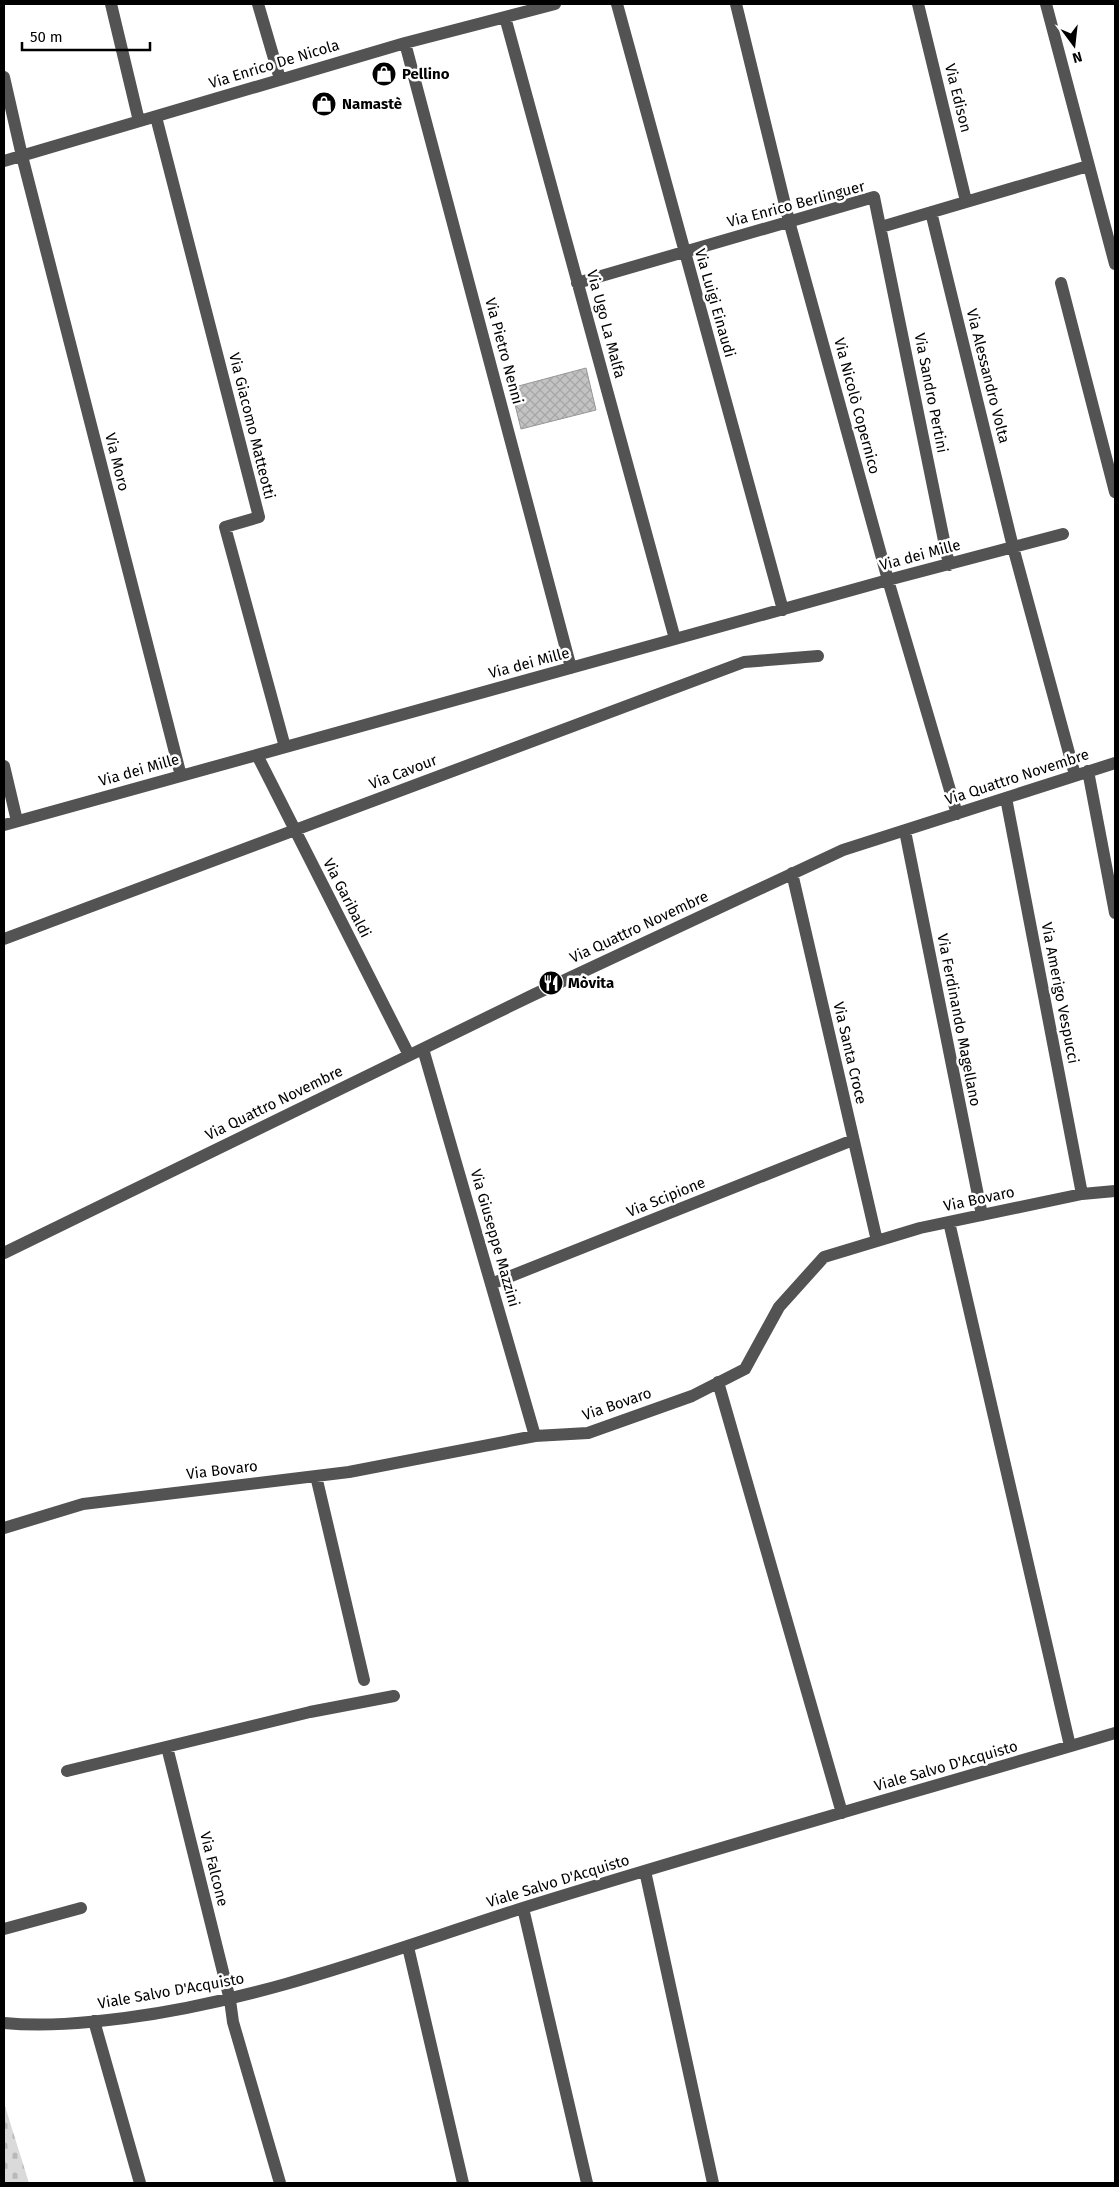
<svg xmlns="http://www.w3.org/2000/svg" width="1119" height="2187" font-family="'Fira Sans',sans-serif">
<defs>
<pattern id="cemetery-stones" width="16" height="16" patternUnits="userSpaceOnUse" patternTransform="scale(1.25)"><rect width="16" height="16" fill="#dadada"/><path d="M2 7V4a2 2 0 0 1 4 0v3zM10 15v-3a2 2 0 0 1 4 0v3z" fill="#b9b9b9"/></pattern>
<pattern id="building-cross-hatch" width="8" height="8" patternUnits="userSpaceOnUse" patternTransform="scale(1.25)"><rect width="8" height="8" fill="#c3c3c3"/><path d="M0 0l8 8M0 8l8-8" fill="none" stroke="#a6a6a6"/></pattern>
</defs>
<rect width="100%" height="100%" fill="#fff"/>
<path fill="url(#cemetery-stones)" d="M 4,2103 L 29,2183 L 4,2183 Z"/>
<path fill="url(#building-cross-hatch)" stroke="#979797" d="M 586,368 L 596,410 L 521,429 L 511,388 Z"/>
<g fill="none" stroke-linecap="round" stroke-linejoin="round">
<path stroke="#535353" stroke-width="12" d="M 111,4 L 139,121
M 258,4 L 280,79
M 617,4 L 783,610
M 736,4 L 789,221 L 888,580 L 957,814
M 918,4 L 966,201
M 1046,4 L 1115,264
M 505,17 L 675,639
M 405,43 L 571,668
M 4,77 L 22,156 L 181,776
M 156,117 L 259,517 L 225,527 L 285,747
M 4,161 L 405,43 L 555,4
M 931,212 L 1013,547 L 1075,775
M 881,227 L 1088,166
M 577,283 L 874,197 L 949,565
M 1061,283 L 1115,492
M 257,755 L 409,1055
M 4,766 L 17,821
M 1088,771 L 1115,913
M 1006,798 L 1082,1194
M 4,825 L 888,580 L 1063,534
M 905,831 L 982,1215
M 792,873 L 877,1241
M 4,939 L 744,662 L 818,656
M 423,1049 L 535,1436
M 949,1222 L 1070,1746
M 4,1253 L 533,995 L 843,850 L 1115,763
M 491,1284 L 853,1140
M 718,1382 L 842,1813
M 316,1476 L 364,1680
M 4,1528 L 83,1504 L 349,1472 L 535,1436 L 588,1433 L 692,1396 L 745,1369 L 779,1307 L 824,1257 L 920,1228 L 1082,1194 L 1115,1191
M 167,1747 L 230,2000 L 233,2022 L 280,2183
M 67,1771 L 310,1712 L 394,1696
M 645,1871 L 713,2183
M 523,1908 L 587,2183
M 4,1929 L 81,1908
M 408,1947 L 463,2183
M 94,2021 L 140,2183
M 4,2023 C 44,2027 85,2023 125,2018 C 264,2000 394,1949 526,1907 C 722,1846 919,1791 1115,1733"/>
</g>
<defs>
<symbol id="shop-disc" viewBox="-11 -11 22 22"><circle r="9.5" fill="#000" stroke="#fff"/><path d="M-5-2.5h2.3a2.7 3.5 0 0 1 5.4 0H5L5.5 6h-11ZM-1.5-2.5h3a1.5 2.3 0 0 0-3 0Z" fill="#fff"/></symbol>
<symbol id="restaurant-disc" viewBox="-11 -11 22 22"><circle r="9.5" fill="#000" stroke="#fff"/><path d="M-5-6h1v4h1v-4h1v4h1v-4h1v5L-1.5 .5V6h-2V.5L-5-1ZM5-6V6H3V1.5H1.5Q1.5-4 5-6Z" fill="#fff"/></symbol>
</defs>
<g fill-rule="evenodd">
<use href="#shop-disc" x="370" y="60" width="28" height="28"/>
<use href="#shop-disc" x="310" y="90" width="28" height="28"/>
<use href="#restaurant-disc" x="537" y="969" width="28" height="28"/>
</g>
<g text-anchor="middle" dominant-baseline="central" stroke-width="5" stroke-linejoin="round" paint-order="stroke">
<g font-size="15" fill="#000" stroke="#fff">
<text transform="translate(274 64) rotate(-17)">Via Enrico De Nicola</text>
<text transform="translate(958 98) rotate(76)">Via Edison</text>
<text transform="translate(796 204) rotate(-15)">Via Enrico Berlinguer</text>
<text transform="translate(715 303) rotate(74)">Via Luigi Einaudi</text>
<text transform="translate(606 324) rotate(75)">Via Ugo La Malfa</text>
<text transform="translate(504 351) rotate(75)">Via Pietro Nenni</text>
<text transform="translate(988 376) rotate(76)">Via Alessandro Volta</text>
<text transform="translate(931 393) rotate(79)">Via Sandro Pertini</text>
<text transform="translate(857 406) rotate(75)">Via Nicolò Copernico</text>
<text transform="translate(252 426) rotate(76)">Via Giacomo Matteotti</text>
<text transform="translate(117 462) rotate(76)">Via Moro</text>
<text transform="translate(920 555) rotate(-15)">Via dei Mille</text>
<text transform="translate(529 663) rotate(-15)">Via dei Mille</text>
<text transform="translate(139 770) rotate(-16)">Via dei Mille</text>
<text transform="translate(403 772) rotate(-21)">Via Cavour</text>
<text transform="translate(1017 777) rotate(-18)">Via Quattro Novembre</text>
<text transform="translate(347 898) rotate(63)">Via Garibaldi</text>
<text transform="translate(639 927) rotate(-25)">Via Quattro Novembre</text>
<text transform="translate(1060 993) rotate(79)">Via Amerigo Vespucci</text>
<text transform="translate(959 1020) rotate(79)">Via Ferdinando Magellano</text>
<text transform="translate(850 1053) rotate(77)">Via Santa Croce</text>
<text transform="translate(274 1103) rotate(-26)">Via Quattro Novembre</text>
<text transform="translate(666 1197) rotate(-22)">Via Scipione</text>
<text transform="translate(979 1199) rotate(-12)">Via Bovaro</text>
<text transform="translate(495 1238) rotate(74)">Via Giuseppe Mazzini</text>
<text transform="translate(617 1404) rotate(-19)">Via Bovaro</text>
<text transform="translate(222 1470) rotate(-7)">Via Bovaro</text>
<text transform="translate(946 1766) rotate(-16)">Viale Salvo D'Acquisto</text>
<text transform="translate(214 1869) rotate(76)">Via Falcone</text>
<text transform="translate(558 1881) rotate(-17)">Viale Salvo D'Acquisto</text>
<text transform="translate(171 1991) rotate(-10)">Viale Salvo D'Acquisto</text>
</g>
<g font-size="15" font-weight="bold" fill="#000" stroke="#fff" text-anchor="start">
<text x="402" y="74">Pellino</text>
<text x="342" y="104">Namastè</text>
<text x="568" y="983">Mòvita</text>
</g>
</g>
<rect width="1119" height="2187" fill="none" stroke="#000000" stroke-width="10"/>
<g transform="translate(1074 45) rotate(165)" stroke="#ffffff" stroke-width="4" paint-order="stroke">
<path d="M0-4L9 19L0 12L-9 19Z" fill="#000000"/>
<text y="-8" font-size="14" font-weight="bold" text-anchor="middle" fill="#000000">N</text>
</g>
<path d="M22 42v8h128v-8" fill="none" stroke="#000000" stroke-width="2.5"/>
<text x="30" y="42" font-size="15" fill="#000000" stroke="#ffffff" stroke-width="4" paint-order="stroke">50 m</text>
</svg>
